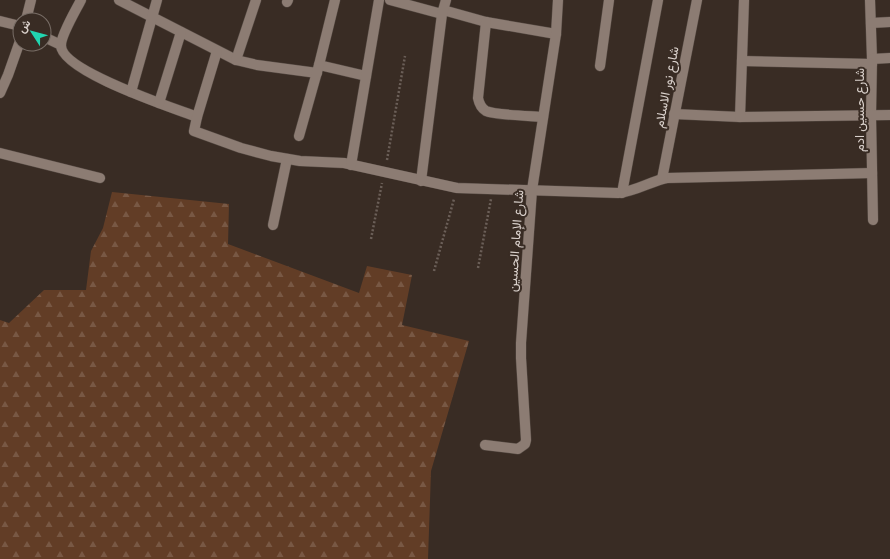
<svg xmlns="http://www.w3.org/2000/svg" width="890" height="559" font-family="'Golos Text',Vazirmatn,sans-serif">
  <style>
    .forest { fill: url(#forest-firs) }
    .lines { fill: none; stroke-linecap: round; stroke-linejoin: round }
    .minor-casing { stroke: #544942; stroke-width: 11 }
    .path { stroke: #6b5f58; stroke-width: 2.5; stroke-dasharray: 2 2; stroke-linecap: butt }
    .minor { stroke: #8c7c73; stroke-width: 10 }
    .labels { text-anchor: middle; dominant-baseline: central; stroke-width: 4; stroke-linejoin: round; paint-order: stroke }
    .street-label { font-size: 13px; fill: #dad1cc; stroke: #392c24 }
  </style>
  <defs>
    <pattern id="forest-firs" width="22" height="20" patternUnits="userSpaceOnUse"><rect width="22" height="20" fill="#623d26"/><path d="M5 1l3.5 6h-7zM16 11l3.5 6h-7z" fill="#785844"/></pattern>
  </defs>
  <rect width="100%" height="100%" fill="#392c24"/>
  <path class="forest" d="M112,192L229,204L228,244L359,293L367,266L412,275L402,325L469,341L431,471L428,559H0V320L9,323L44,290H86L91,251L103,228Z"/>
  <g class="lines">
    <defs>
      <g id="minor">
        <path d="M81,0C76,10 61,35 61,45C60,71 174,108 197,117"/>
        <path d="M119,0L236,60L257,65L317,73"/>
        <path d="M390,0L442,14"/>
        <path d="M870,0L872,59L871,116L873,220"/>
        <path d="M287,2L288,0"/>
        <path d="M443,10L486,22L556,34"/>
        <path d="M26,20L31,0"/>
        <path d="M0,21L20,26"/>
        <path d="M486,22L478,98C479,103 481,108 486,111C494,115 531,116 543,117"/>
        <path d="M871,23L890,22"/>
        <path d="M44,37L61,45"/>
        <path d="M217,51L197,117L194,131L241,148L271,156L300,161L344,163L457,188L618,193C635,192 651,181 667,178L872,173"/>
        <path d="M872,59L890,58"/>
        <path d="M236,60L256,0"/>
        <path d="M742,61L872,64"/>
        <path d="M319,65L366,76"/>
        <path d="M600,66L609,0"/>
        <path d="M131,92L157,0"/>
        <path d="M0,93L8,75L20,41"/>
        <path d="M159,103L181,32"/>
        <path d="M674,114L740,117L890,115"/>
        <path d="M740,117L744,0"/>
        <path d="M299,136L319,65L335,0"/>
        <path d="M0,153L100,178"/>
        <path d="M351,165L379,0"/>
        <path d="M662,179L697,0"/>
        <path d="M421,181L442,14L446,0"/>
        <path d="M622,193L658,0"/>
        <path d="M273,225L287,159"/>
        <path d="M485,445L518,449L525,444L526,440L521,358V343L532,190L556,34L558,0"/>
      </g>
    </defs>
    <use href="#minor" class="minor-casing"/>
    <g class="path">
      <path d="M387,160L405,56"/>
      <path d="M371,239L382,183"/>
      <path d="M478,268L491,199"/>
      <path d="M434,271L454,199"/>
    </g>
    <use href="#minor" class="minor"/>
  </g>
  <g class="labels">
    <g class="street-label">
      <text transform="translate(666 87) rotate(-79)">شارع نور الاسلام</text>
      <text transform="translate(859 110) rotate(-90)">شارع حسين ادم</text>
      <text transform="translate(515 241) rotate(-86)">شارع الإمام الحسين</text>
    </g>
  </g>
  <g transform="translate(32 32) rotate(306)"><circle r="19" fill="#392c24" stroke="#796e67"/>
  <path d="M0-3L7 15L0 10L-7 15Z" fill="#21d5b0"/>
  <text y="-6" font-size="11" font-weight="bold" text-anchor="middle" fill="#dad1cc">ش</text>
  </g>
</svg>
